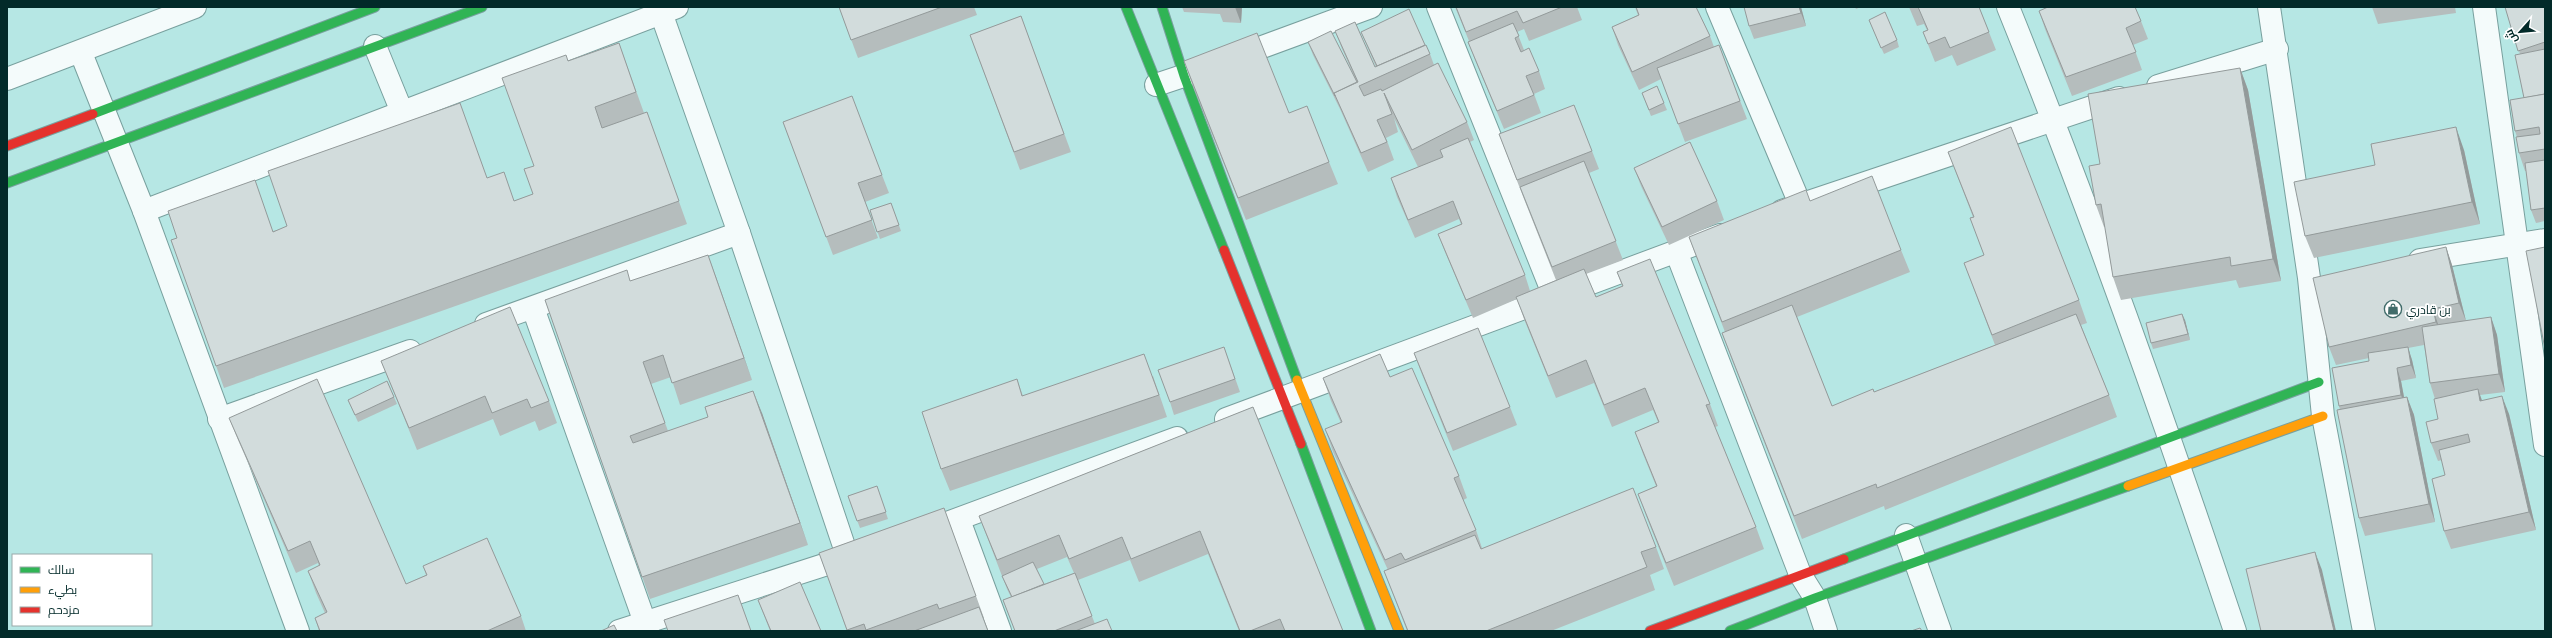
<svg xmlns="http://www.w3.org/2000/svg" width="2552" height="638" font-family="Georgia,Cairo,serif">
  <style>
    .lines { fill: none; stroke-linecap: round; stroke-linejoin: round }
    .street-casing { stroke: #78a09e; stroke-width: 24 }
    .fast-casing { stroke: #78a09e; stroke-width: 11 }
    .slow-casing { stroke: #78a09e; stroke-width: 11 }
    .jam-casing { stroke: #78a09e; stroke-width: 11 }
    .street { stroke: #f4fbfb; stroke-width: 22 }
    .fast { stroke: #30b455; stroke-width: 9 }
    .slow { stroke: #ff9f0a; stroke-width: 9 }
    .jam { stroke: #e5322d; stroke-width: 9 }
    .wall { fill: #b5bdbd; fill-rule: evenodd }
    .shaded-wall { fill: #939a9a }
    .building { fill: #d2dcdc; stroke: #939a9a }
    .labels { text-anchor: middle; dominant-baseline: central; stroke-width: 3.5; stroke-linejoin: round; paint-order: stroke }
    .poi-label { font-size: 12px; fill: #022a29; stroke: #fff; text-anchor: start }
  </style>
  <rect width="100%" height="100%" fill="#b6e7e4"/>
  <g class="lines">
    <defs>
      <g id="street">
        <path d="M659,7L739,233L848,558"/>
        <path d="M1438,7L1554,296"/>
        <path d="M1717,7L1800,204"/>
        <path d="M2008,7C2091,212 2165,421 2235,631"/>
        <path d="M2269,7L2309,278L2323,416L2364,631"/>
        <path d="M2484,7L2545,445"/>
        <path d="M375,46L402,112"/>
        <path d="M81,53L144,211L298,631"/>
        <path d="M1235,57L1371,7"/>
        <path d="M7,79L195,7"/>
        <path d="M1156,85L1201,70"/>
        <path d="M2158,86L2277,49"/>
        <path d="M144,211L677,7"/>
        <path d="M1782,211L2119,98"/>
        <path d="M1676,251L1800,574L1815,598L1826,631"/>
        <path d="M2420,260L2545,240"/>
        <path d="M533,308L648,631"/>
        <path d="M486,324L739,233"/>
        <path d="M219,419L410,351"/>
        <path d="M1226,419L1720,235"/>
        <path d="M959,520L1000,631"/>
        <path d="M920,533L1177,438"/>
        <path d="M1906,535L1940,631"/>
        <path d="M619,631L852,556"/>
      </g>
      <g id="fast">
        <path d="M1126,7L1224,250"/>
        <path d="M1162,7L1184,76L1297,380"/>
        <path d="M93,114L375,7"/>
        <path d="M7,183L482,7"/>
        <path d="M1301,444L1371,631"/>
        <path d="M1844,559L2319,382"/>
        <path d="M1730,631L1815,598L2128,486"/>
      </g>
      <g id="slow">
        <path d="M1297,380L1399,631"/>
        <path d="M2128,486L2323,416"/>
      </g>
      <g id="jam">
        <path d="M7,146L93,114"/>
        <path d="M1224,250L1301,444"/>
        <path d="M1650,631L1844,559"/>
      </g>
    </defs>
    <use href="#street" class="street-casing"/>
    <use href="#fast" class="fast-casing"/>
    <use href="#slow" class="slow-casing"/>
    <use href="#jam" class="jam-casing"/>
    <use href="#street" class="street"/>
    <use href="#fast" class="fast"/>
    <use href="#slow" class="slow"/>
    <use href="#jam" class="jam"/>
  </g>
  <g class="wall">
    <path d="M839,7H974L977,15L858,58Z"/>
    <path d="M1182,7H1242L1241,23L1223,22L1220,14L1184,12Z"/>
    <path d="M1455,7H1577L1582,20L1529,41L1524,29L1517,32L1524,50L1539,71L1545,89L1534,94L1541,113L1504,129L1475,60L1468,42L1469,41Z"/>
    <path d="M1635,7H1696L1710,36L1714,47L1719,45L1747,119L1685,142L1661,79L1639,90L1618,45L1612,27L1638,15Z"/>
    <path d="M1801,7L1806,26L1754,39L1749,26Z"/>
    <path d="M1855,7H1861L1856,9Z"/>
    <path d="M1909,7H1979L1996,50L1957,66L1952,55L1935,62L1923,32L1927,30L1924,24L1917,26Z"/>
    <path d="M2372,7H2455L2456,13L2378,24Z"/>
    <path d="M2505,7H2545V221L2536,223L2531,210L2526,171H2525L2519,153L2517,137L2515,131L2524,98L2520,54Z"/>
    <path d="M2039,11L2141,21L2148,39L2133,45L2142,70L2072,96L2045,29Z"/>
    <path d="M1021,16L1071,152L1020,170L970,35Z"/>
    <path d="M1869,20L1897,40L1899,47L1884,54Z"/>
    <path d="M1335,31L1375,67H1376L1366,44L1361,32L1430,54L1434,65L1467,122L1474,140L1470,142L1525,275L1530,291L1556,280L1524,199L1499,134L1592,151L1599,169L1589,173L1623,260L1586,274L1596,297L1622,286L1617,272L1710,404L1718,426L1715,427L1756,527L1764,549L1674,586L1646,516L1638,494L1656,486L1643,454L1635,432L1658,422L1653,410L1612,427L1594,383L1556,398L1524,319L1517,299L1473,318L1445,252L1438,234L1461,224L1459,219L1415,238L1397,197L1391,178L1418,167L1394,118L1398,132L1386,138L1394,160L1368,172L1340,109L1313,55L1308,42L1354,76L1342,49Z"/>
    <path d="M619,43L644,113L647,112L687,224L224,388L171,240L273,231L487,178L514,201L533,194L534,166L568,61Z"/>
    <path d="M1184,61L1289,113L1329,162L1338,184L1246,220L1192,84Z"/>
    <path d="M2240,68L2248,90L2281,281L2239,288L2236,280L2121,300L2113,277L2105,227H2104L2096,205L2100,164Z"/>
    <path d="M1642,93L1664,103L1667,110L1651,116Z"/>
    <path d="M783,122L882,175L889,193L865,202L878,238L833,255Z"/>
    <path d="M2464,150L2480,224L2314,258L2305,236Z"/>
    <path d="M1948,152L2079,300L2087,323L2081,325L2109,395L2117,417L1885,510L1884,506L1802,539L1730,355L1722,333L1725,332L1697,259L1689,237L1810,201L1901,250L1910,272L1797,317L1832,406L1874,392L1995,345L1964,263L1984,255L1970,218L1973,217Z"/>
    <path d="M1634,168L1717,201L1724,220L1669,245L1641,186Z"/>
    <path d="M891,203L901,231L880,239L870,210Z"/>
    <path d="M2446,247L2452,265L2466,321L2491,317L2497,335L2505,392L2480,395L2482,400L2509,414L2536,530L2451,549L2444,531L2445,475L2442,460L2438,461L2431,443L2438,419L2435,399L2430,383L2424,345L2408,348L2412,360L2416,378L2401,381L2404,397H2407L2414,415L2435,522L2365,536L2359,518L2340,410L2339,406L2369,361V358L2336,365L2329,347Z"/>
    <path d="M708,255L752,380L680,405L671,377L651,384L668,431L762,413L808,545L650,599L545,300L631,281Z"/>
    <path d="M2185,320L2190,340L2153,349L2151,343Z"/>
    <path d="M1224,347L1240,392L1174,415L1170,402Z"/>
    <path d="M1414,353L1510,407L1517,425L1453,451L1421,372Z"/>
    <path d="M381,361L549,401L557,423L539,431L535,421L500,436L493,419L417,450L390,383Z"/>
    <path d="M1153,376L1167,417L950,491L941,469L1017,379L1023,396Z"/>
    <path d="M1390,377L1459,476L1467,498L1463,500L1476,530L1482,548L1656,547L1664,569L1650,575L1655,590L1551,631H1407L1384,571L1388,570L1333,452L1325,429L1341,423L1331,401L1323,378Z"/>
    <path d="M394,397L397,404L358,422L348,400Z"/>
    <path d="M1253,407L1343,631H1239L1208,554L1139,582L1130,560L1078,580L1095,624L1112,631H1015L1003,600L1011,597L1007,589L979,516ZM1067,557L1074,573L1044,584L1037,569Z"/>
    <path d="M229,418L406,584L426,575L423,566L521,616L526,631H319L315,618L325,613L316,593L308,571L319,566L318,563L296,573L238,440Z"/>
    <path d="M877,486L888,519L860,528L848,496Z"/>
    <path d="M944,508L984,618H983L988,631H847L819,553Z"/>
    <path d="M758,600L821,631H770Z"/>
  </g>
  <g class="shaded-wall">
    <path d="M1235,7H1242L1241,23Z"/>
    <path d="M1799,7H1801L1806,26L1801,13Z"/>
    <path d="M2240,68L2248,90L2281,281L2273,259Z"/>
    <path d="M2456,127L2464,150L2480,224L2472,202Z"/>
    <path d="M2446,247L2452,265L2466,321L2459,303Z"/>
    <path d="M708,255L716,277L752,380L744,358Z"/>
    <path d="M2433,309L2439,327L2442,340L2436,322Z"/>
    <path d="M2182,314L2185,320L2190,340L2188,334Z"/>
    <path d="M2491,317L2497,335L2505,392L2499,374Z"/>
    <path d="M2408,347L2412,360L2416,378L2411,365Z"/>
    <path d="M2397,368L2401,381L2406,408L2401,395Z"/>
    <path d="M2478,389L2484,407L2480,401Z"/>
    <path d="M753,391L762,413L808,545L800,523Z"/>
    <path d="M2502,396L2509,414L2536,530L2529,512Z"/>
    <path d="M2407,397L2414,415L2435,522L2429,504Z"/>
    <path d="M2315,552L2322,570L2336,631H2334Z"/>
  </g>
  <g class="building">
    <path d="M839,7H942L851,40Z"/>
    <path d="M1456,7H1562L1523,23L1517,11L1466,32Z"/>
    <path d="M1636,7H1696L1710,36L1632,72L1612,27L1639,15Z"/>
    <path d="M1744,7H1799L1801,13L1749,26Z"/>
    <path d="M1918,7H1979L1989,32L1950,48L1945,37L1928,44L1923,32L1928,30Z"/>
    <path d="M2048,7H2135L2141,21L2126,28L2136,52L2066,77L2039,11Z"/>
    <path d="M2505,7H2545V42L2518,51Z"/>
    <path d="M1409,9L1425,45L1377,66L1361,32Z"/>
    <path d="M1885,12L1897,40L1881,48L1869,20Z"/>
    <path d="M1021,16L1064,134L1014,152L970,35Z"/>
    <path d="M1355,22L1375,67L1426,45L1430,54L1359,86L1364,96L1381,89L1382,91L1438,63L1467,122L1412,150L1384,93L1392,114L1377,120L1387,142L1361,153L1334,93L1358,82L1335,31Z"/>
    <path d="M1513,23L1519,36L1515,38L1521,52L1529,48L1539,71L1526,76L1534,95L1497,111L1468,42Z"/>
    <path d="M1331,31L1357,82L1334,93L1335,96L1308,42Z"/>
    <path d="M1257,33L1289,113L1307,106L1329,162L1238,198L1184,61Z"/>
    <path d="M619,43L636,92L595,107L602,128L647,112L679,201L216,366L171,240L177,238L168,211L255,180L273,232L287,226L268,171L460,103L487,178L504,172L514,201L533,194L524,169L534,166L502,78L566,55L568,61Z"/>
    <path d="M1719,45L1740,101L1678,124L1657,68Z"/>
    <path d="M2545,49V94L2524,98L2515,55Z"/>
    <path d="M2240,68L2273,259L2231,266L2230,257L2113,277L2101,204L2096,205L2089,166L2100,164L2088,94Z"/>
    <path d="M1657,86L1664,103L1649,110L1642,93Z"/>
    <path d="M2545,94V149L2519,153L2516,137L2540,134L2539,127L2515,131L2510,100Z"/>
    <path d="M852,96L882,175L858,183L872,220L826,237L783,122Z"/>
    <path d="M1574,105L1592,151L1517,180L1499,134Z"/>
    <path d="M2011,127L2079,300L1992,335L1964,263L1984,255L1970,218L1974,217L1948,152Z"/>
    <path d="M2456,127L2472,202L2305,236L2294,182L2375,165L2371,144Z"/>
    <path d="M1468,138L1525,275L1466,300L1438,234L1462,224L1453,201L1408,220L1391,178L1443,157L1440,150Z"/>
    <path d="M1690,142L1717,201L1662,227L1634,168Z"/>
    <path d="M2545,160V208L2531,210L2525,163Z"/>
    <path d="M1584,161L1616,241L1552,267L1520,187Z"/>
    <path d="M1872,176L1901,250L1722,322L1689,237L1806,190L1810,201Z"/>
    <path d="M891,203L899,225L877,232L870,210Z"/>
    <path d="M2446,247L2459,303L2433,309L2436,322L2329,347L2313,278Z"/>
    <path d="M2545,247V349L2526,251Z"/>
    <path d="M708,255L744,358L672,383L663,355L643,362L665,423L630,436L633,443L708,417L705,407L753,391L800,523L642,577L545,300L627,270L630,281Z"/>
    <path d="M1650,259L1710,404L1706,405L1756,527L1666,563L1638,494L1657,486L1635,432L1659,422L1645,388L1604,405L1586,360L1548,376L1516,297L1584,269L1596,297L1623,286L1617,272Z"/>
    <path d="M1792,305L1832,406L1873,389L1874,392L2076,314L2109,395L1877,488L1876,484L1794,516L1722,333Z"/>
    <path d="M510,307L549,401L531,408L527,399L492,413L485,396L409,428L381,361Z"/>
    <path d="M2182,314L2188,334L2151,343L2146,323Z"/>
    <path d="M2491,317L2499,374L2430,383L2422,327Z"/>
    <path d="M1478,328L1510,407L1447,433L1414,353Z"/>
    <path d="M1224,347L1235,379L1170,402L1158,370Z"/>
    <path d="M2408,347L2411,365L2397,368L2401,395L2339,406L2332,368L2369,361L2368,353Z"/>
    <path d="M1144,354L1159,395L941,469L922,412L1017,379L1022,396Z"/>
    <path d="M1380,354L1390,377L1412,368L1459,476L1454,478L1476,530L1405,560L1401,553L1385,560L1325,429L1342,422L1323,378Z"/>
    <path d="M317,379L406,584L427,575L423,566L487,538L521,616L487,631H320L315,618L327,612L308,571L320,565L310,541L288,551L229,418Z"/>
    <path d="M387,381L394,397L355,415L348,400Z"/>
    <path d="M2478,389L2480,401L2502,396L2529,512L2444,531L2432,479L2445,475L2439,450L2470,442L2468,434L2431,443L2426,422L2438,419L2434,399Z"/>
    <path d="M2407,397L2429,504L2359,518L2337,410Z"/>
    <path d="M1253,407L1343,631H1285L1280,619L1250,631H1240L1200,531L1131,559L1122,537L1069,559L1059,535L997,560L979,516Z"/>
    <path d="M877,486L886,512L857,521L848,496Z"/>
    <path d="M1633,488L1656,547L1641,552L1647,567L1486,631H1408L1384,571L1475,535L1481,549Z"/>
    <path d="M944,508L976,596L939,609L937,604L866,630L864,624L847,630L819,553Z"/>
    <path d="M2315,552L2334,631H2261L2246,569Z"/>
    <path d="M1033,562L1044,584L1012,597L1002,576Z"/>
    <path d="M1075,573L1092,616L1054,631H1015L1003,600Z"/>
    <path d="M800,582L821,631H771L758,600Z"/>
    <path d="M738,595L751,631H668L664,620Z"/>
    <path d="M979,607L988,631H914Z"/>
    <path d="M1107,619L1112,631H1075Z"/>
    <path d="M614,625L617,631H601Z"/>
    <path d="M1920,628L1922,631H1911Z"/>
  </g>
  <defs>
    <symbol id="shop-ring" viewBox="-11 -11 22 22"><circle r="9.5" fill="#fff" stroke="#416c6a" stroke-width="1.5"/><path d="M-5-2.5h2.3a2.7 3.5 0 0 1 5.4 0H5L5.5 6h-11ZM-1.5-2.5h3a1.5 2.3 0 0 0-3 0Z" fill="#416c6a"/></symbol>
  </defs>
  <g fill-rule="evenodd">
    <use href="#shop-ring" x="2383" y="299" width="20" height="20"/>
  </g>
  <g class="labels">
    <g class="poi-label">
      <text x="2406" y="309">بن قادري</text>
    </g>
  </g>
  <rect width="2552" height="638" fill="none" stroke="#022a29" stroke-width="16"/>
  <rect x="12" y="554" width="140" height="72" fill="#ffffff" stroke="#9aaaa9"/>
  <rect x="20" y="567" width="20" height="6" fill="#30b455" stroke="#9aaaa9"/>
  <text x="48" y="574" font-size="12" fill="#022a29">سالك</text>
  <rect x="20" y="587" width="20" height="6" fill="#ff9f0a" stroke="#9aaaa9"/>
  <text x="48" y="594" font-size="12" fill="#022a29">بطيء</text>
  <rect x="20" y="607" width="20" height="6" fill="#e5322d" stroke="#9aaaa9"/>
  <text x="48" y="614" font-size="12" fill="#022a29">مزدحم</text>
  <g transform="translate(2520 32) rotate(243)" stroke="#ffffff" stroke-width="3" paint-order="stroke">
  <path d="M0-3L7 15L0 10L-7 15Z" fill="#022a29"/>
  <text y="-6" font-size="11" font-weight="bold" text-anchor="middle" fill="#022a29">ش</text>
  </g>
</svg>
